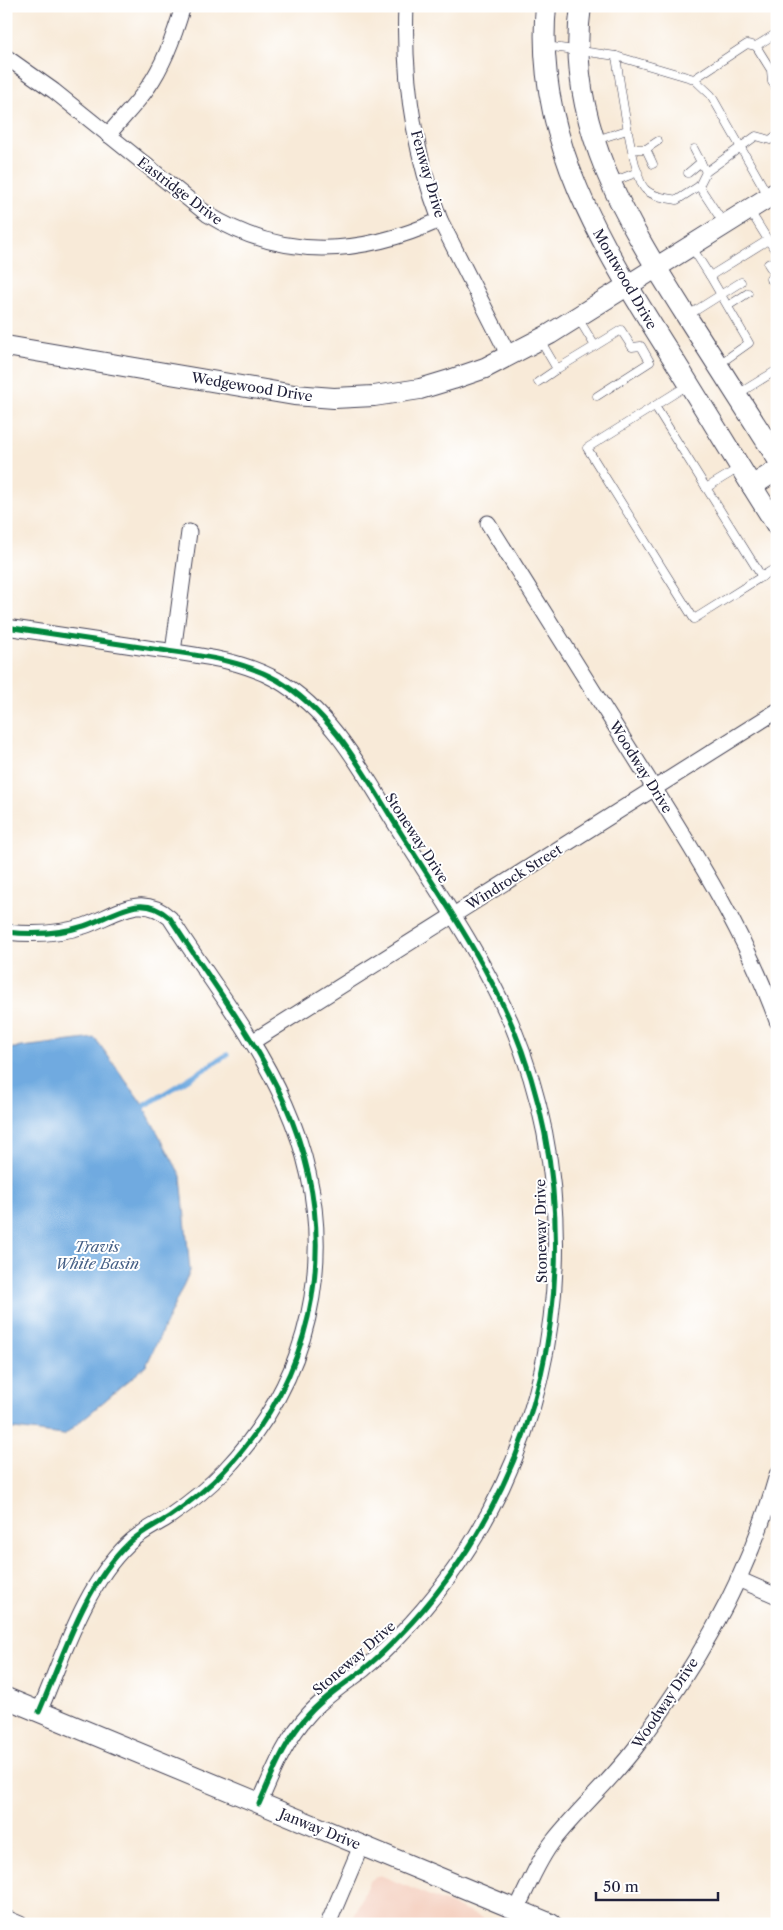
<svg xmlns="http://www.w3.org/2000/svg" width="783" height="1930" font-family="'Libre Caslon Text',serif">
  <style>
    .built { fill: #f5d2c2 }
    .water { fill: #6faae0; stroke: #48668e }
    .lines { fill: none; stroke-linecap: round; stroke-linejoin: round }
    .stream { stroke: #6faae0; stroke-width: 5 }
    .lane-casing { stroke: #424053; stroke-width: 9 }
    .street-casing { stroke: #424053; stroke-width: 17 }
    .secondary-casing { stroke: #424053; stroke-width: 22 }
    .lane { stroke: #fff; stroke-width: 8 }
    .street { stroke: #fff; stroke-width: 15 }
    .secondary { stroke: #fff; stroke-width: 20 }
    .cycleway-casing { stroke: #fff; stroke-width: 8 }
    .cycleway { stroke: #00873e; stroke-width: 5 }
    .labels { text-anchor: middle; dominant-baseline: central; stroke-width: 4; stroke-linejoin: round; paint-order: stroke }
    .street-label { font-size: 14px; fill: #22223b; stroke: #fff }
    .water-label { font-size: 15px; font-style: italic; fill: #455f85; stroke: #fff }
  </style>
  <rect width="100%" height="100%" fill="#fff"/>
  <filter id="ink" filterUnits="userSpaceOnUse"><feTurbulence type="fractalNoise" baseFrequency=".02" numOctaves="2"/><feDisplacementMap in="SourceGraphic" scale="10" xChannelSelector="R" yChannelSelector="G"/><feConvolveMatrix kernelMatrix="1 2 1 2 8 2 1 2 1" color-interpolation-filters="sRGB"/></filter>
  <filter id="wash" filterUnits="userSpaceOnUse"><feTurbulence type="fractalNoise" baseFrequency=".0096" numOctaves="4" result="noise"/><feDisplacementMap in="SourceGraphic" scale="20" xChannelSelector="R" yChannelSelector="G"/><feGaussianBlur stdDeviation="1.12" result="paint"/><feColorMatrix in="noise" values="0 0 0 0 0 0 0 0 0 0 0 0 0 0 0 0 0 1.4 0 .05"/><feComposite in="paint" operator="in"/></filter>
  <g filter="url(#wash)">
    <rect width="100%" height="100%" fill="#f8ead8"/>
    <path class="built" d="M380,1875L497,1924H351L369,1881Z"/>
    <path class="water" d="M95,1038L141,1102L181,1176L190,1271L146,1366L64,1435L6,1428V1049Z"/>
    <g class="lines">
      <path class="stream" d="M138,1110L227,1055"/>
    </g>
  </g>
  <g filter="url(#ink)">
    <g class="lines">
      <defs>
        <g id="lane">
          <path d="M546,46L616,56L694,79L711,95L769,197"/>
          <path d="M756,46L771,70L772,82L777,89"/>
          <path d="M616,56C619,77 633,178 645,189C653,197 667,198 677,200L699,186L706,172L756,136L770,140L777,135"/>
          <path d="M694,79L747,44L756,46L777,33"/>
          <path d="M596,140L627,130"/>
          <path d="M633,149H646L658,141"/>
          <path d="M646,149L653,164"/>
          <path d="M694,149L706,172"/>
          <path d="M688,173L701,162"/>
          <path d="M612,182L638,172"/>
          <path d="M699,186L724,224"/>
          <path d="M768,240L777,253"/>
          <path d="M691,246L710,276"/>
          <path d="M770,279L776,276L768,264L777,259"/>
          <path d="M728,306L748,293"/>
          <path d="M687,316L741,282"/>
          <path d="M578,318L595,346L621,330L632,347L641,346L650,362L597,396"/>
          <path d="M540,340L557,369L595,346"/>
          <path d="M718,365L749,343L710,276L768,240L750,211"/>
          <path d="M538,382L557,369"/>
          <path d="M688,385L587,448L694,619L777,567"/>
          <path d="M738,394L777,370"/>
          <path d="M655,406L762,577"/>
          <path d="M706,488L739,468"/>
        </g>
        <g id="street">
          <path d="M406,6C403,80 414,151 440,220L509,356"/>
          <path d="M6,57L54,91L207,214C283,261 361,256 440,220"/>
          <path d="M108,135C121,119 137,104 148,87C165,63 175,34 183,6"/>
          <path d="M488,523C538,603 589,684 639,764C691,847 744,929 777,1021"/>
          <path d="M6,627C53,634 100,641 147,648C192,655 238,658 277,680C335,714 366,778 401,833C440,895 483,957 512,1025C573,1172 570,1343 502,1487C476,1542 441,1593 399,1636C388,1648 376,1659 364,1669C345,1684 325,1696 309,1714C285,1740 273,1772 259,1804"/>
          <path d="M173,652L189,532"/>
          <path d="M6,932C32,935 59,934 84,926C100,921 122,907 138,906C150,905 161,910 170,918C209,979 256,1038 285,1104C342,1232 320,1370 224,1471C208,1488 189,1503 170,1516C156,1525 140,1532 128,1544C84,1586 63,1657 39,1712"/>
          <path d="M252,1042L777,711"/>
          <path d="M738,1579L777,1596"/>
          <path d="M516,1910C528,1887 538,1860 554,1840C581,1806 614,1778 639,1743C699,1663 750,1572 777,1475"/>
          <path d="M6,1918L20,1924"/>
          <path d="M328,1924L361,1846"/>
        </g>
        <g id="secondary">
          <path d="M546,6C533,144 609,257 679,368C712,421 744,474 777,526"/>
          <path d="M581,6C564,122 628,224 687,317C717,364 747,411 777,458"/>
          <path d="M6,346L294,395L334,398L374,396L420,389L453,379L485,368L550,334L777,192"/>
          <path d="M752,486L777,470"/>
          <path d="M6,1698L551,1924"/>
        </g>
      </defs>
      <use href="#lane" class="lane-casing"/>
      <use href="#street" class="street-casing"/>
      <use href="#secondary" class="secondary-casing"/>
      <use href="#lane" class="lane"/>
      <use href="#street" class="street"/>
      <use href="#secondary" class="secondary"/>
      <defs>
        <g id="cycleway">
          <path d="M6,627C53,634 100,641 147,648C192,655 238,658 277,680C335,714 366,778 401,833C440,895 483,957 512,1025C573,1172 570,1343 502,1487C476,1542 441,1593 399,1636C388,1648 376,1659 364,1669C345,1684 325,1696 309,1714C285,1740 273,1772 259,1804"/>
          <path d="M6,932C32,935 59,934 84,926C100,921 122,907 138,906C150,905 161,910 170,918C209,979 256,1038 285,1104C342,1232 320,1370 224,1471C208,1488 189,1503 170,1516C156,1525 140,1532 128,1544C84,1586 63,1657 39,1712"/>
        </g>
      </defs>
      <use href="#cycleway" class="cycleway-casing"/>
      <use href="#cycleway" class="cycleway"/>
    </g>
  </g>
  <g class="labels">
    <g class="street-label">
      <text transform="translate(428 174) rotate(74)">Fenway Drive</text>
      <text transform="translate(180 191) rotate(37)">Eastridge Drive</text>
      <text transform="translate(625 279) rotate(60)">Montwood Drive</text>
      <text transform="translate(252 387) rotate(9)">Wedgewood Drive</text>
      <text transform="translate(641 767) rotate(58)">Woodway Drive</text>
      <text transform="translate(417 838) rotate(57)">Stoneway Drive</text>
      <text transform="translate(514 877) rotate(-32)">Windrock Street</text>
      <text transform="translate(541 1231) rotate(-91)">Stoneway Drive</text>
      <text transform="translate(354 1658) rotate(-41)">Stoneway Drive</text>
      <text transform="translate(665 1703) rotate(-56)">Woodway Drive</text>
      <text transform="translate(320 1829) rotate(22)">Janway Drive</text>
    </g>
    <g class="water-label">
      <text x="97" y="1246">Travis<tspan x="97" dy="17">White Basin</tspan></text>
    </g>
  </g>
  <rect width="783" height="1930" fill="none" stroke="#fff" stroke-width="25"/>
  <path d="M596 1892v8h122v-8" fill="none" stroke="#22223b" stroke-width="2.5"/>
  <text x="603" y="1892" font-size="15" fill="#22223b" stroke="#ffffff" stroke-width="4" paint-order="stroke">50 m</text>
</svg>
